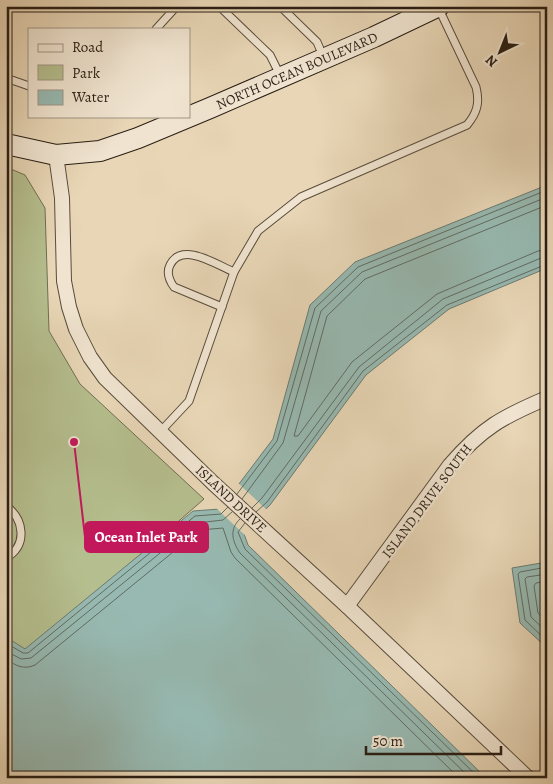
<svg xmlns="http://www.w3.org/2000/svg" width="553" height="784" font-family="Alegreya,serif">
  <style>
    .green { fill: #b5be8e; stroke: #6f6e51 }
    .water { fill: #97b9b1; stroke: #6b7b72 }
    .pier { fill: #e8d6b6 }
    .lines { fill: none; stroke-linecap: round; stroke-linejoin: round }
    .shore { stroke: #606c62; stroke-width: 1 }
    .service-casing { stroke: #594c3c; stroke-width: 9 }
    .minor-casing { stroke: #594c3c; stroke-width: 16 }
    .secondary-casing { stroke: #291e14; stroke-width: 22 }
    .service { stroke: #f0e4d0; stroke-width: 7 }
    .minor { stroke: #f0e4d0; stroke-width: 14 }
    .secondary { stroke: #f0e4d0; stroke-width: 20 }
    .labels { text-anchor: middle; dominant-baseline: central; stroke-width: 4.5; stroke-linejoin: round; paint-order: stroke }
    .street-label { font-size: 14px; fill: #291e14; stroke: #f0e4d0 }
    .leader { fill: none; stroke: #c2185b; stroke-width: 2 }
    .callout-dot { fill: #c2185b; stroke: #f0e4d0; stroke-width: 2 }
    .callout { fill: #c2185b; stroke: #c2185b; stroke-width: 2 }
    .callout-label { font-size: 15px; text-anchor: middle; font-weight: bold; fill: #fff }
  </style>
  <rect width="100%" height="100%" fill="#e8d6b6"/>
  <filter id="stains"><feTurbulence type="fractalNoise" baseFrequency=".004" numOctaves="4"/><feColorMatrix values="0 0 0 0 .2 0 0 0 0 .09 0 0 0 0 .02 0 0 0 .5 -.17"/></filter>
  <radialGradient id="worn" r=".72"><stop offset=".6" stop-color="#630" stop-opacity="0"/><stop offset="1" stop-color="#630" stop-opacity=".3"/></radialGradient>
  <path class="green" d="M6,167L25,175L45,208L49,331L80,384L204,499L24,656L6,645Z"/>
  <g class="water">
    <path d="M547,185V268L449,309L366,375L270,505L243,531L248,545L486,778H6V637L25,649L193,511L220,509L273,439L310,305L355,262Z"/>
    <path d="M547,562V648L520,623L512,568Z"/>
  </g>
  <path class="pier" d="M237,482L268,511L246,532L248,538L215,507H219Z"/>
  <g class="lines">
    <g class="shore">
      <path d="M547,205L365,279L327,316L294,436H298L352,362L437,294L538,251L547,250"/>
      <path d="M237,494L277,441L315,308L358,267L547,190"/>
      <path d="M242,499L283,443L321,311L362,272L547,197"/>
      <path d="M252,508L262,498L359,367L443,299L541,258L547,257"/>
      <path d="M256,512L267,502L363,371L447,305L547,264"/>
      <path d="M240,519C229,529 232,541 240,553L470,778"/>
      <path d="M245,523L238,532L245,549L479,778"/>
      <path d="M547,567L520,572L518,574L525,620L547,641"/>
      <path d="M547,574L527,577L525,579L531,617L547,632"/>
      <path d="M547,581L536,583L534,586L538,613L547,622"/>
      <path d="M6,643L23,653H28L195,516L221,514L228,507"/>
      <path d="M6,651L21,659L31,658L197,523L223,520L232,512"/>
      <path d="M6,659C16,666 24,670 35,665L200,530L223,528L231,552L235,558L459,778"/>
    </g>
    <defs>
      <g id="service">
        <path d="M219,6L270,55L281,77"/>
        <path d="M280,6L317,42L323,56"/>
        <path d="M156,29L177,6"/>
        <path d="M6,78L29,86"/>
        <path d="M222,307L174,287C169,280 166,273 170,265C182,241 217,265 234,272"/>
        <path d="M160,432L189,401L234,272L258,231L301,197L467,125C477,113 480,103 476,87L438,7"/>
        <path d="M6,506C24,519 28,545 6,558"/>
      </g>
      <g id="minor">
        <path d="M56,155L62,198L64,281L69,307L76,329L90,357L105,378L213,483L347,606L528,778"/>
        <path d="M347,606L450,465C482,428 502,417 547,398"/>
      </g>
      <g id="secondary">
        <path id="s1" d="M6,144L56,155L100,151L138,138L210,108L374,37L439,6"/>
      </g>
    </defs>
    <use href="#service" class="service-casing"/>
    <use href="#minor" class="minor-casing"/>
    <use href="#secondary" class="secondary-casing"/>
    <use href="#service" class="service"/>
    <use href="#minor" class="minor"/>
    <use href="#secondary" class="secondary"/>
  </g>
  <g class="labels">
    <g class="street-label">
      <text stroke="none"><textPath href="#s1" startOffset="308">NORTH OCEAN BOULEVARD</textPath></text>
      <text transform="translate(231 499) rotate(43)">ISLAND DRIVE</text>
      <text transform="translate(427 501) rotate(-53)">ISLAND DRIVE SOUTH</text>
    </g>
  </g>
  <path class="leader" d="M74 442L85 537"/>
  <circle class="callout-dot" cx="74" cy="442" r="5"/>
  <rect class="callout" x="85" y="522" width="123" height="30" rx="5"/>
  <g class="callout-label">
    <text x="146" y="542">Ocean Inlet Park</text>
  </g>
  <rect width="553" height="784" fill="none" stroke="#e8d6b6" stroke-width="25"/>
  <rect x="8" y="8" width="538" height="769" fill="none" stroke="#291e14" stroke-width="2.5"/>
  <rect x="12" y="12" width="528" height="759" fill="none" stroke="#291e14"/>
  <rect x="28" y="28" width="162" height="90" fill="#f0e4d0" stroke="#a09585"/>
  <rect x="38" y="44" width="25" height="8" fill="#f0e4d0" stroke="#a09585"/>
  <text x="72" y="52" font-size="15" fill="#291e14">Road</text>
  <rect x="38" y="65" width="25" height="15" fill="#b5be8e" stroke="#a09585"/>
  <text x="72" y="78" font-size="15" fill="#291e14">Park</text>
  <rect x="38" y="90" width="25" height="15" fill="#97b9b1" stroke="#a09585"/>
  <text x="72" y="102" font-size="15" fill="#291e14">Water</text>
  <g transform="translate(500 52) rotate(223)" stroke="#f0e4d0" stroke-width="4" paint-order="stroke">
  <path d="M0-4L9 19L0 12L-9 19Z" fill="#291e14"/>
  <text y="-8" font-size="14" font-weight="bold" text-anchor="middle" fill="#291e14">N</text>
  </g>
  <path d="M366 746v8h135v-8" fill="none" stroke="#291e14" stroke-width="2.5"/>
  <text x="373" y="746" font-size="15" fill="#291e14" stroke="#f0e4d0" stroke-width="4" paint-order="stroke">50 m</text>
  <rect width="100%" height="100%" filter="url(#stains)"/>
  <rect width="100%" height="100%" fill="url(#worn)"/>
</svg>
